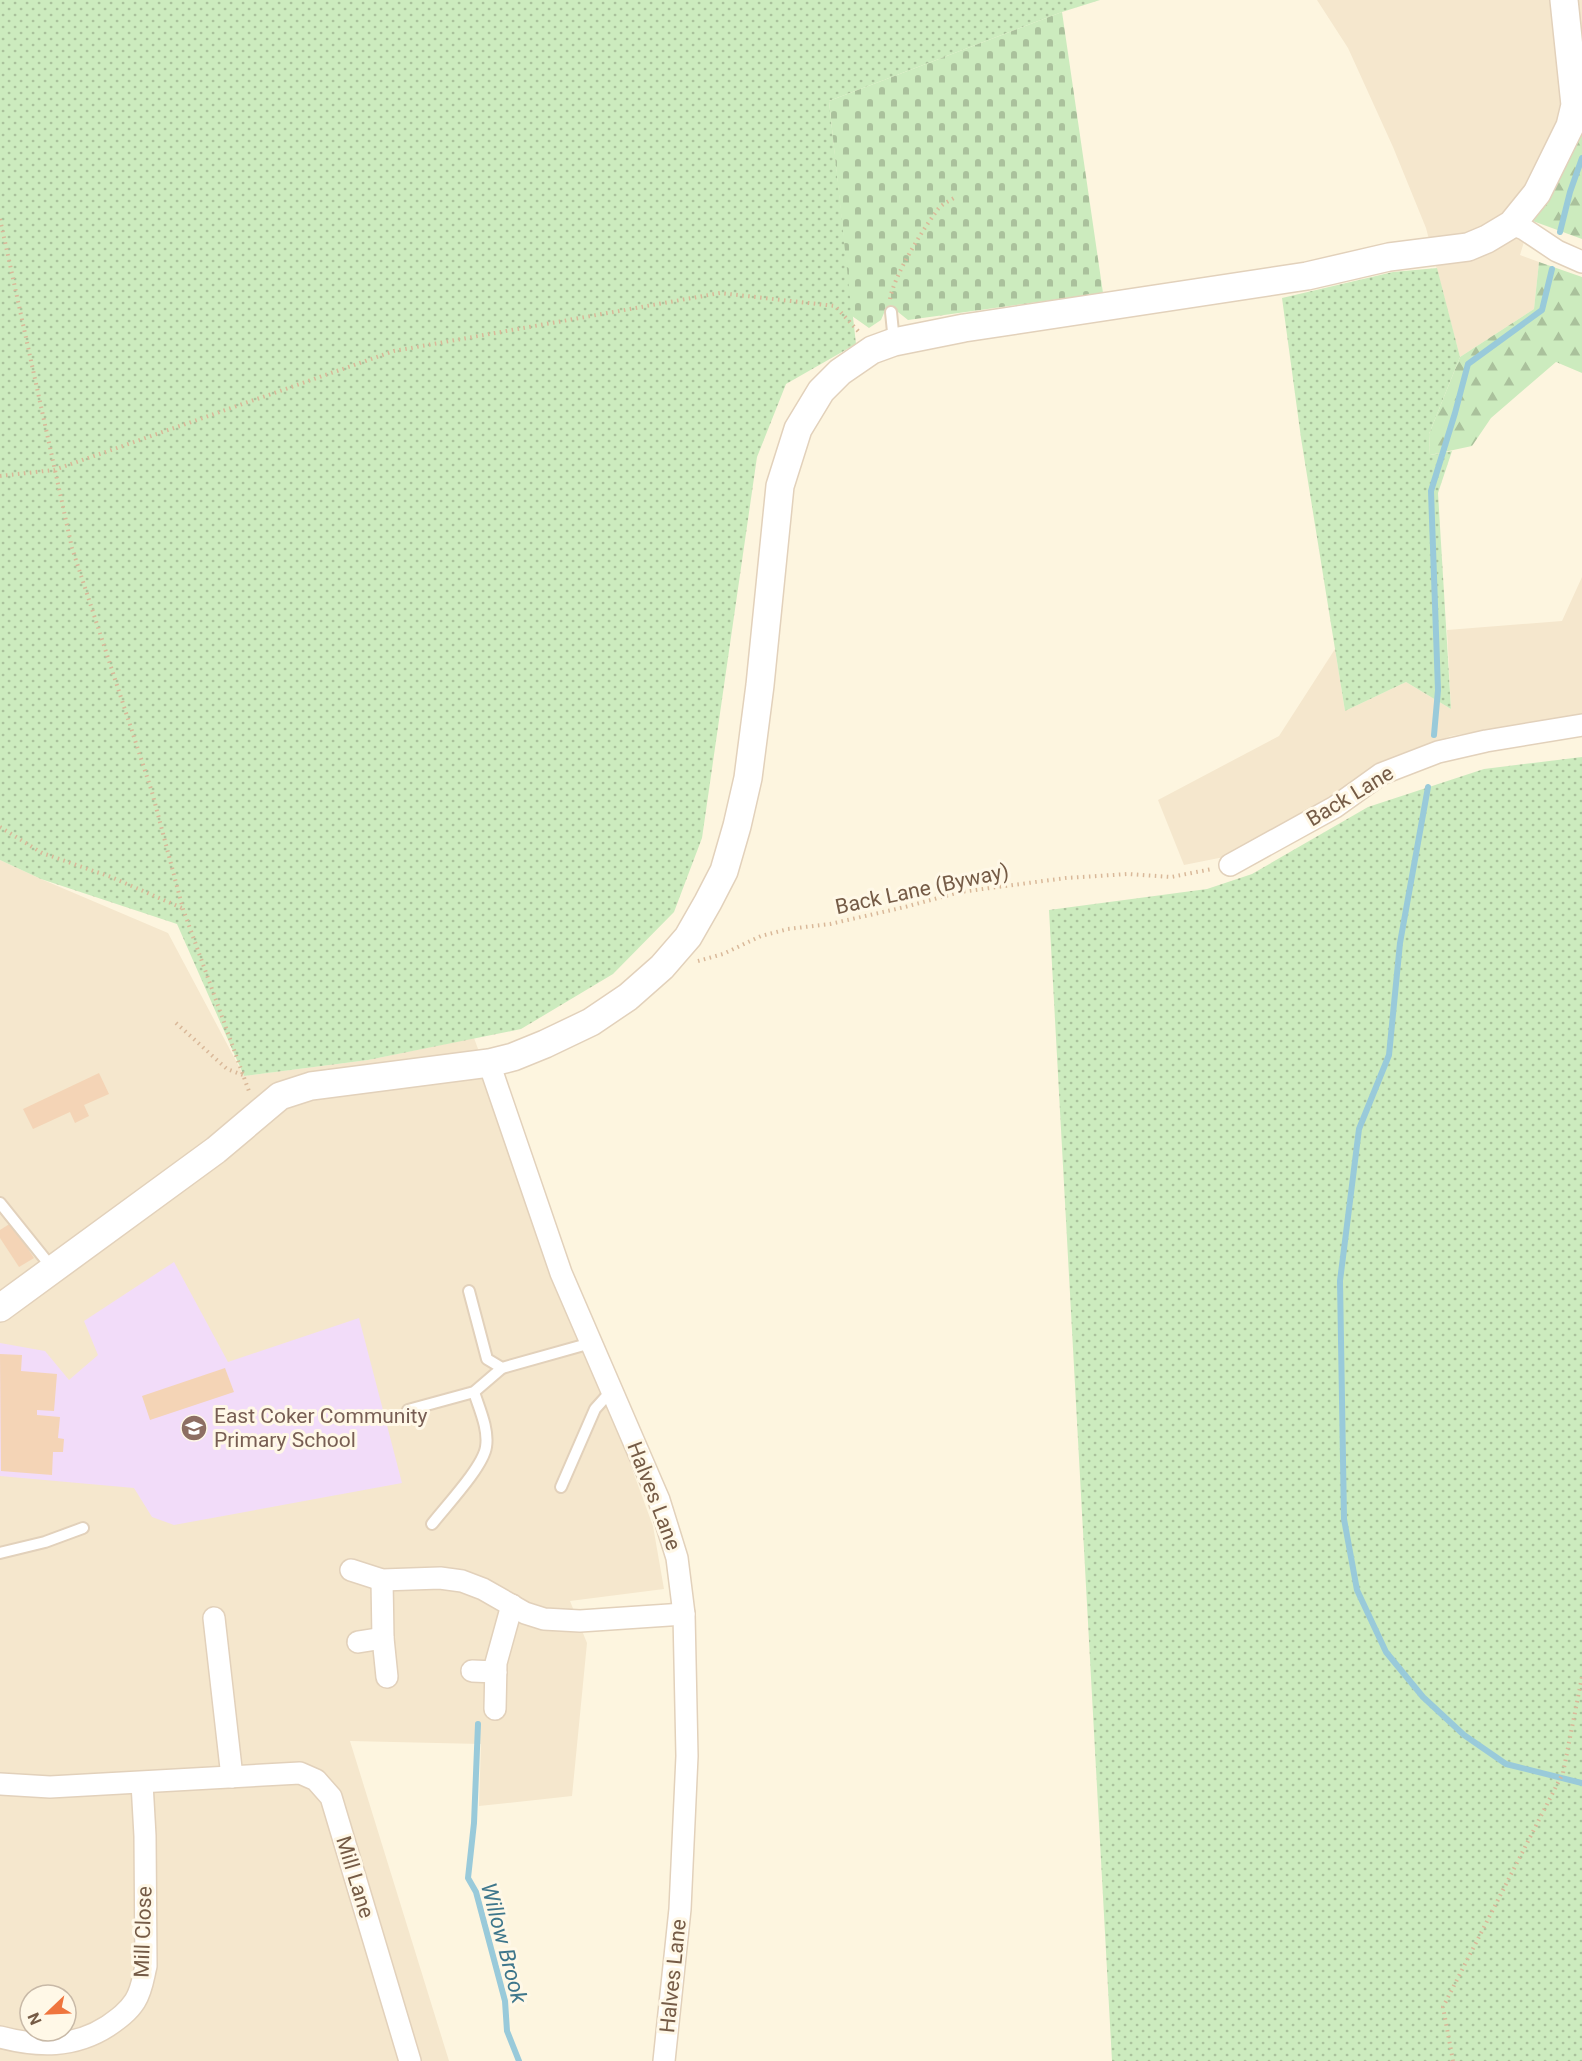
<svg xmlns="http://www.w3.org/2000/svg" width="1582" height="2061" font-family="Roboto,sans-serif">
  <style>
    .residential { fill: #f5e7cd; fill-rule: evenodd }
    .education { fill: #f2dcf9 }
    .grass { fill: url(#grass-dots) }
    .forest { fill: url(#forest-firs) }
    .cemetery { fill: url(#cemetery-stones) }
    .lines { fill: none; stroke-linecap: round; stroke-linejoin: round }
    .stream { stroke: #99cada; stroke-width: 6 }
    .building { fill: #f4d4b6 }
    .service-casing { stroke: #e2d1bb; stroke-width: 14 }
    .minor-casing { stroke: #e2d1bb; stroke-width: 24 }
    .tertiary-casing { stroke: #e2d1bb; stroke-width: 30 }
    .path { stroke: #d9b899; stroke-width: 4; stroke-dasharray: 1.5 4.5; stroke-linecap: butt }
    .service { stroke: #fff; stroke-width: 10 }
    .minor { stroke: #fff; stroke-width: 21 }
    .tertiary { stroke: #fff; stroke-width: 27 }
    .labels { text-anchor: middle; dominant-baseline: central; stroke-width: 6; stroke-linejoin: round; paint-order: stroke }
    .street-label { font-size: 21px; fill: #755b46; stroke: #fff8e7 }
    .education-label { font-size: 21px; fill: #785e54; stroke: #fff8e7; text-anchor: start }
    .water-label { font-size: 22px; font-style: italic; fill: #3e768b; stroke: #fff8e7 }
  </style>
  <defs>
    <pattern id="grass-dots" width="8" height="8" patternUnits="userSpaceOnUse" patternTransform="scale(1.5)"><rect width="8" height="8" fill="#ccebbe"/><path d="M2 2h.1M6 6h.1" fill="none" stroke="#aac19c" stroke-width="1.8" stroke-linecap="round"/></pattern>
    <pattern id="forest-firs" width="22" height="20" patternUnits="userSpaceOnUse" patternTransform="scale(1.5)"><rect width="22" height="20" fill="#ccebbe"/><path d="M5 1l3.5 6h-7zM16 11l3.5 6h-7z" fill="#aac19c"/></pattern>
    <pattern id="cemetery-stones" width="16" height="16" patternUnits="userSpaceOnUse" patternTransform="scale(1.5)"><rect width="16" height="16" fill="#ccebbe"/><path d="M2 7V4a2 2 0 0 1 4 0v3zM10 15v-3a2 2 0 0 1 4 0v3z" fill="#aac19c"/></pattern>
  </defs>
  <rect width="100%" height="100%" fill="#fdf5df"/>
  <g class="residential">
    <path d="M1317,0H1582V34L1580,35L1582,50L1520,255L1539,262L1534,309L1460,357L1426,228L1393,147L1348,48Z"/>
    <path d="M1582,577V714L1451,736L1375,764L1328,802L1224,857L1184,865L1158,800L1279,736L1335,649L1345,711L1406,682L1451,709L1447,630L1562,621Z"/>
    <path d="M0,860L41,879L168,933L244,1076L368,1060L474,1038L653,1526L664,1589L570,1601L587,1643L572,1796L479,1806L481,1744L350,1741L449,2061H0ZM30,1995H66V2031H30Z"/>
  </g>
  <path class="education" d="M174,1262L228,1362L359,1318L402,1483L174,1525L152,1517L134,1488L0,1476V1343L45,1351L69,1380L98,1355L84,1321Z"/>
  <g class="grass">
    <path d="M0,0H1100L1062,12L829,101L856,344L786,384L757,457L702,838L674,912L613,974L521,1029L368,1060L244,1076L177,924L41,879L0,860Z"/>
    <path d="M1437,268L1460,357L1429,434L1430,455L1452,451L1438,493L1451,709L1406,682L1345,711L1301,438L1282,298L1393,272Z"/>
    <path d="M1582,757V2061H1112L1049,910L1207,889L1252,874L1368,807L1484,769Z"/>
  </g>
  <g class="forest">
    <path d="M1582,116V239L1530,220Z"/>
    <path d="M1539,262L1582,277V373L1556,362L1491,418L1472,446L1430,455L1429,434L1460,357L1534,309Z"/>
  </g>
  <path class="cemetery" d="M1062,12L1103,293L908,320L898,312L884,313L881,320L869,328L852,316L829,101Z"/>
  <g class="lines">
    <g class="stream">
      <path d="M1560,232L1570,192L1582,158"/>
      <path d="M1434,735L1438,690L1431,491L1455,413L1468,364L1542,310L1552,269"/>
      <path d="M1428,787L1400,943L1389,1055L1359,1129L1340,1281L1344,1519L1357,1590L1386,1652L1423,1697L1464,1735L1506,1764L1582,1783"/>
      <path d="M478,1724L474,1823L468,1878L476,1892L505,2001L507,2031L519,2061"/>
    </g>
  </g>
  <g class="building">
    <path d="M99,1073L109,1094L84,1105L89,1116L75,1123L70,1112L33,1129L23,1109Z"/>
    <path d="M11,1223L34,1258L19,1267L0,1238V1230Z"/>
    <path d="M0,1354L22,1355L21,1371L57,1374L54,1411L37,1410V1415L60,1417L58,1438L64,1439L63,1452H53L52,1475L1,1471Z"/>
    <path d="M225,1368L234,1392L150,1420L142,1396Z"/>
  </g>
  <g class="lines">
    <defs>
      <g id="service">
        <path d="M891,312L894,342"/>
        <path d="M0,1203L53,1269"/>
        <path d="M469,1291L487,1359L502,1368L591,1343"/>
        <path d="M408,1410L474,1392L502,1368"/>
        <path d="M561,1487L595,1409L612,1390"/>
        <path d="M432,1524C446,1506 483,1467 486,1447C489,1429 479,1408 474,1392"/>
        <path d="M0,1553L45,1542L83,1528"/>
      </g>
      <g id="minor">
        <path d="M1512,224L1524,229L1557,251L1582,262"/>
        <path d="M1230,865L1335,807L1381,774L1438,752L1486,741L1582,725"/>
        <path d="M489,1063L561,1273L659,1500L677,1558L684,1614L687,1756L680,1909L664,2061"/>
        <path d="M351,1570L382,1580L440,1578L462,1581L483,1589L525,1613L544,1619L580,1621L684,1614"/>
        <path d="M382,1580L383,1638L387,1677"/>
        <path d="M214,1618L232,1777"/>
        <path d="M358,1642L383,1638"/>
        <path d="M472,1671L496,1672"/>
        <path d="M495,1709L496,1663L512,1605"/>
        <path d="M0,1784L50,1787L300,1773L316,1780L331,1797L410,2061"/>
        <path d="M0,2037C38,2047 74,2048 108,2026C118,2019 128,2012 135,2001C142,1990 143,1978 146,1966L145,1836L142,1783"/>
      </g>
      <path id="tertiary" d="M0,1308L216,1150L280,1096L311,1086L489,1063L513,1057L545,1044L591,1022L628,997L662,967L688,937L708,902L724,871L737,826L748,778L760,685L780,486L798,429L821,391L840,372L872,350L894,342L964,328L1307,276L1389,257L1468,247L1487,239L1512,224L1537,193L1570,126L1575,105L1564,0"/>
    </defs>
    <use href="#service" class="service-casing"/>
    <use href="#minor" class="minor-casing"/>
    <use href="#tertiary" class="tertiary-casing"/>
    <g class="path">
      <path d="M0,219L72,548L152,792L183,909L250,1094"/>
      <path d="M890,299C894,276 921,232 936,212C940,205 947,202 954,198"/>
      <path d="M0,476L54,470L394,351L720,293L835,306L859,332"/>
      <path d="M0,827L42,853L111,877L182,908"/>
      <path d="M698,961L723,954L761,936L788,929L830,924L905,907L960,892L1066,878L1128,874L1171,877L1212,869"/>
      <path d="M176,1023L227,1069L243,1075"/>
      <path d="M1453,2061L1443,2007L1563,1773L1582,1677"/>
    </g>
    <use href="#service" class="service"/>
    <use href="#minor" class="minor"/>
    <use href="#tertiary" class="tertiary"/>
  </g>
  <defs>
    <symbol id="school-disc" viewBox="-11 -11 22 22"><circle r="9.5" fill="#8d6e63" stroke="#fff8e7"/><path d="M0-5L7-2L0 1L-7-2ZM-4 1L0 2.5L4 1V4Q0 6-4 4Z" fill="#fff"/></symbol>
  </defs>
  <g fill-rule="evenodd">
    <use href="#school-disc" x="179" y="1413" width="30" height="30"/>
  </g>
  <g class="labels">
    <g class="street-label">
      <text transform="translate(1350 796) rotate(-31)">Back Lane</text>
      <text transform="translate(922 889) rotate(-12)">Back Lane (Byway)</text>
      <text transform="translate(654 1496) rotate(69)">Halves Lane</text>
      <text transform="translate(355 1877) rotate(73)">Mill Lane</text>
      <text transform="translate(143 1932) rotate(-88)">Mill Close</text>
      <text transform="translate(673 1976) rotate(-84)">Halves Lane</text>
    </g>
    <g class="education-label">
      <text x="214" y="1416">East Coker Community<tspan x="214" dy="24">Primary School</tspan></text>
    </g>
    <g class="water-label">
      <text transform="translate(504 1943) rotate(75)">Willow Brook</text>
    </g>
  </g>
  <g transform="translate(48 2013) rotate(247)"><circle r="28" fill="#fff8e7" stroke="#c8b9a7" stroke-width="1.5"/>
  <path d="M0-4.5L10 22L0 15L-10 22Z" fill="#ef753d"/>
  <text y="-9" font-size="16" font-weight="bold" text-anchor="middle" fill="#755b46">N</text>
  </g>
</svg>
